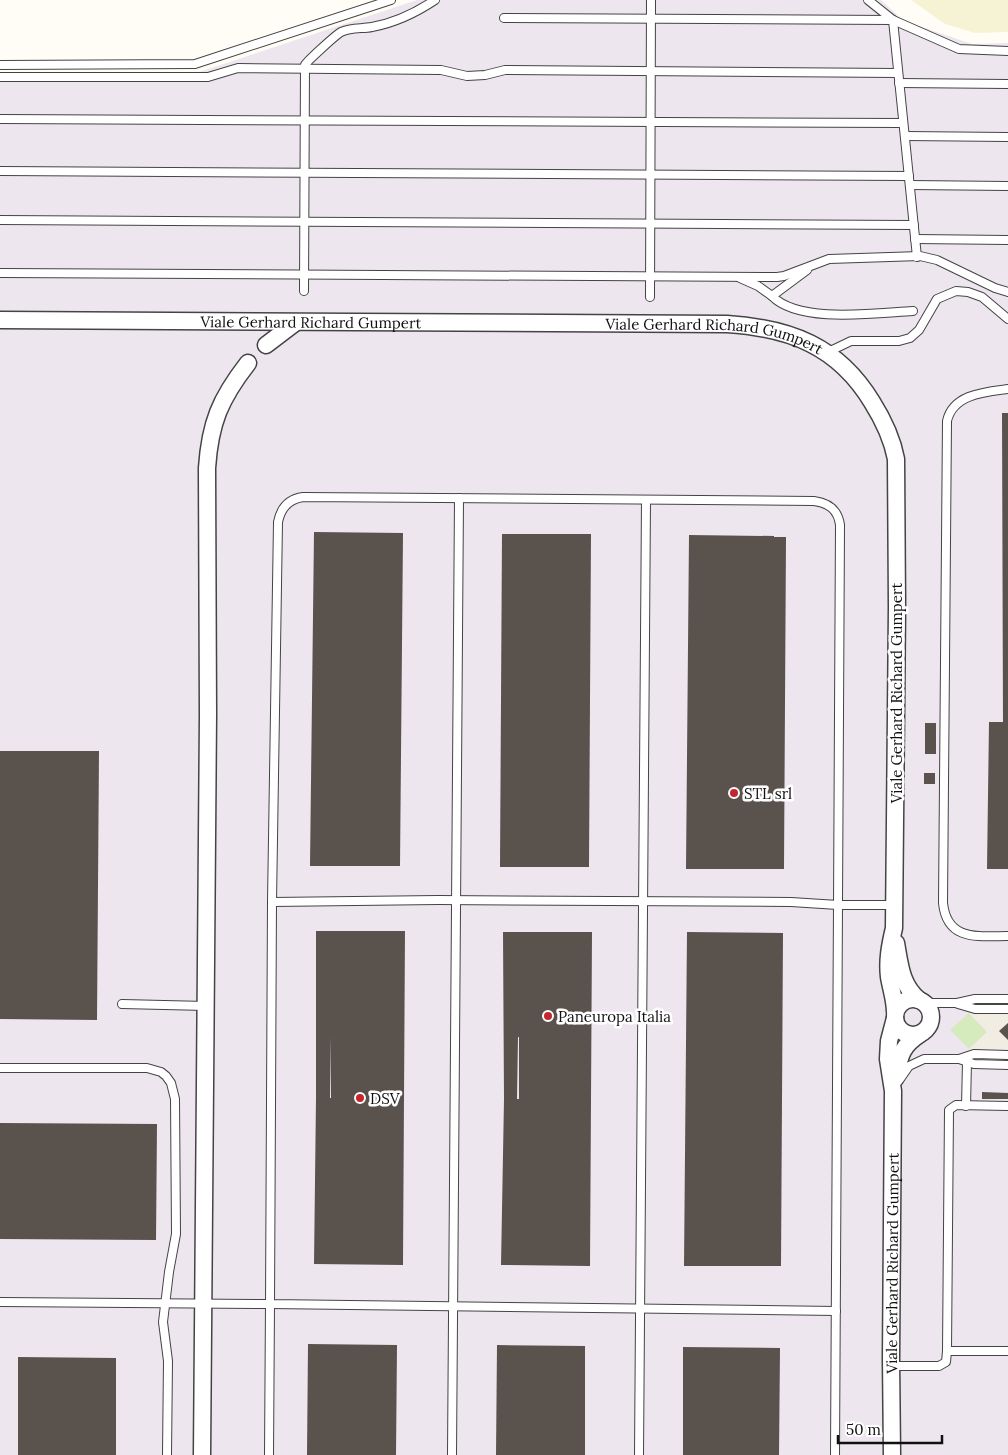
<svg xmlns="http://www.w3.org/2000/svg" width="1008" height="1455" font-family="Lora,serif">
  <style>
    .industrial { fill: #eee6ef }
    .farmland { fill: #f6f3d4 }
    .green { fill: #d5ebbd }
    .plaza { fill: #f1ede2 }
    .building { fill: #5a524d; fill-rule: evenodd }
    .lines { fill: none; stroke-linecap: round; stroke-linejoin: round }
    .service-casing { stroke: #444; stroke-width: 10 }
    .minor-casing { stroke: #444; stroke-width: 19 }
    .service { stroke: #fff; stroke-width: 8 }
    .minor { stroke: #fff; stroke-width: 16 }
    .poi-dot { fill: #c4262e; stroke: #fff; stroke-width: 2 }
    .labels { text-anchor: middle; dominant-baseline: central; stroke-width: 5; stroke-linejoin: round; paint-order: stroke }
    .street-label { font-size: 15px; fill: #111; stroke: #fff }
    .poi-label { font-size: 15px; fill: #111; stroke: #fff; text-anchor: start }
  </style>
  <rect width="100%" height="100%" fill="#fffdf5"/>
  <path class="industrial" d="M417,0H881L904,21L972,44L1008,43V1455H0V73L193,74Z"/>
  <path class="farmland" d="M911,0H1008V32L975,33L945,24Z"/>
  <path class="green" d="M969,1013L987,1032L969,1049L950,1030Z"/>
  <path class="plaza" d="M969,1013H1008V1023L1000,1031L1008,1040V1049H969L987,1032Z"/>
  <g class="building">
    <path d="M1002,413H1008V869H987L989,722H1003Z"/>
    <path d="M314,532L403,533L400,866H310Z"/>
    <path d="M502,534H591L589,867H500Z"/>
    <path d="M689,535L774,536V537H786L784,869H686Z"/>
    <rect x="925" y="723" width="11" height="31"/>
    <path d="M0,751H99L97,1020L0,1019Z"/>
    <rect x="924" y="773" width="11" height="11"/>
    <path d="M316,931H405L403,1265L314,1264L316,1098ZM331,1036V1098H330Z"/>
    <path d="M503,932H592L590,1266L501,1265L504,1099ZM518,1037H519V1099H517Z"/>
    <path d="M687,932L783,933L781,1266H684Z"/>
    <path d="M1008,1023V1040L999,1031Z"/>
    <path d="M982,1092L1008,1093V1099H982Z"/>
    <path d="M0,1123L157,1124L156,1240L0,1239Z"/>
    <path d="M308,1344L397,1345L396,1455H307Z"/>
    <path d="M497,1345L585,1346V1455H496Z"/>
    <path d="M683,1347L780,1348L779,1455H683Z"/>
    <path d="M18,1357L116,1358V1455H18Z"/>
  </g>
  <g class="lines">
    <defs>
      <g id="service">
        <path d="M868,0L893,20L959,49L1008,51"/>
        <path d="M504,18L893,20L917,257"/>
        <path d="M0,65L195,64L391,0"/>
        <path d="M0,77H208L238,68L441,70L467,76L485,75L505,70L898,73"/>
        <path d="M899,83L1008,84"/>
        <path d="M0,119L903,123"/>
        <path d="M905,136L1008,137"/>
        <path d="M0,171L909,176"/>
        <path d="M910,185L1008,186"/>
        <path d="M0,220L914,225"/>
        <path d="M915,239L1008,240"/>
        <path d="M0,273L777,277L784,276L829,259L920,256L937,260L995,288L1008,292"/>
        <path d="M740,278L758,286L772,296L807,270"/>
        <path d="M304,291L305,65C307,61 337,34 341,32C351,27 362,29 372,27C394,23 417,12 435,0"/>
        <path d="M772,296C799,324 876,313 913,311"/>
        <path d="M650,297L651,0"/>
        <path d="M826,353L851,341H899L910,338L919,330L937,299L956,291L968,292L982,297L1008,319"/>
        <path d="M1008,389C985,392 953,394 947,421L943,903C947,942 979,936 1008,936"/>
        <path d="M303,497L814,501C829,503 838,510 840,525L838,905L791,902L438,900L272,902L278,522C281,507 289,499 303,497Z"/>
        <path d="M272,902L270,1304L836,1311"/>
        <path d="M925,1003H957L975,999H1007"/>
        <path d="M122,1004L206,1006"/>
        <path d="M958,1004L975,1009H1008"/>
        <path d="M959,1059L974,1064L1008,1065"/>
        <path d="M0,1068H147L161,1072L166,1076L171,1083L175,1099L176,1234L169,1272L163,1322L168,1361L167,1455"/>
        <path d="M900,1079L909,1066L924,1059H959L974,1054L1008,1055"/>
        <path d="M966,1106L967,1062"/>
        <path d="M1008,1106L956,1105L949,1110L947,1351H1008"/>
        <path d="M0,1302L270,1304L269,1455"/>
        <path d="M891,1366H939L946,1362L947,1351"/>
        <path d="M452,1455L459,498"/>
        <path d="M639,1455L646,500"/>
        <path d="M835,1455L838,905H894"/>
      </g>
      <g id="minor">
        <path id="s1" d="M0,320L727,324C790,328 838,346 872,402C884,421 892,438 896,459L897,607L894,928C890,945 887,960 889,977C891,989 895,1000 895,1012"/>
        <path d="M266,345L295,323"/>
        <path d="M896,943C900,965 901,985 919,1000"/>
        <circle cx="913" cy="1017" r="18"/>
        <path d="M895,1079C900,1057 900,1047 920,1034"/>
        <path d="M202,1455L208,714L207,468C210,423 220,399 248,363"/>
        <path id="s2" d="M892,1455L891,1359L893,1091L888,1059L889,1041L895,1018"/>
      </g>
    </defs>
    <use href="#service" class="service-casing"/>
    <use href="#minor" class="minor-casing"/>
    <use href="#service" class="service"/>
    <use href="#minor" class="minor"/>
  </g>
  <g class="poi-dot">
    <circle cx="734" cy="793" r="5"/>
    <circle cx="548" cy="1016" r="5"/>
    <circle cx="360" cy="1098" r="5"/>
  </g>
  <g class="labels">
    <g class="street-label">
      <text stroke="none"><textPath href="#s1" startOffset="311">Viale Gerhard Richard Gumpert</textPath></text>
      <text stroke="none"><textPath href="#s1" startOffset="716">Viale Gerhard Richard Gumpert</textPath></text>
      <text transform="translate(896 693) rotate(-90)">Viale Gerhard Richard Gumpert</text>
      <text stroke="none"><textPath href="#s2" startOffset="192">Viale Gerhard Richard Gumpert</textPath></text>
    </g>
    <g class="poi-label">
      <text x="744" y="793">STL srl</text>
      <text x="558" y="1016">Paneuropa Italia</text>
      <text x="370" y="1098">DSV</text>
    </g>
  </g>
  <path d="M838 1435v8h104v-8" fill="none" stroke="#111111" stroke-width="2.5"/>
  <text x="846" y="1435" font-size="15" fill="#111111" stroke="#ffffff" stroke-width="4" paint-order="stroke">50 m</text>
</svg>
